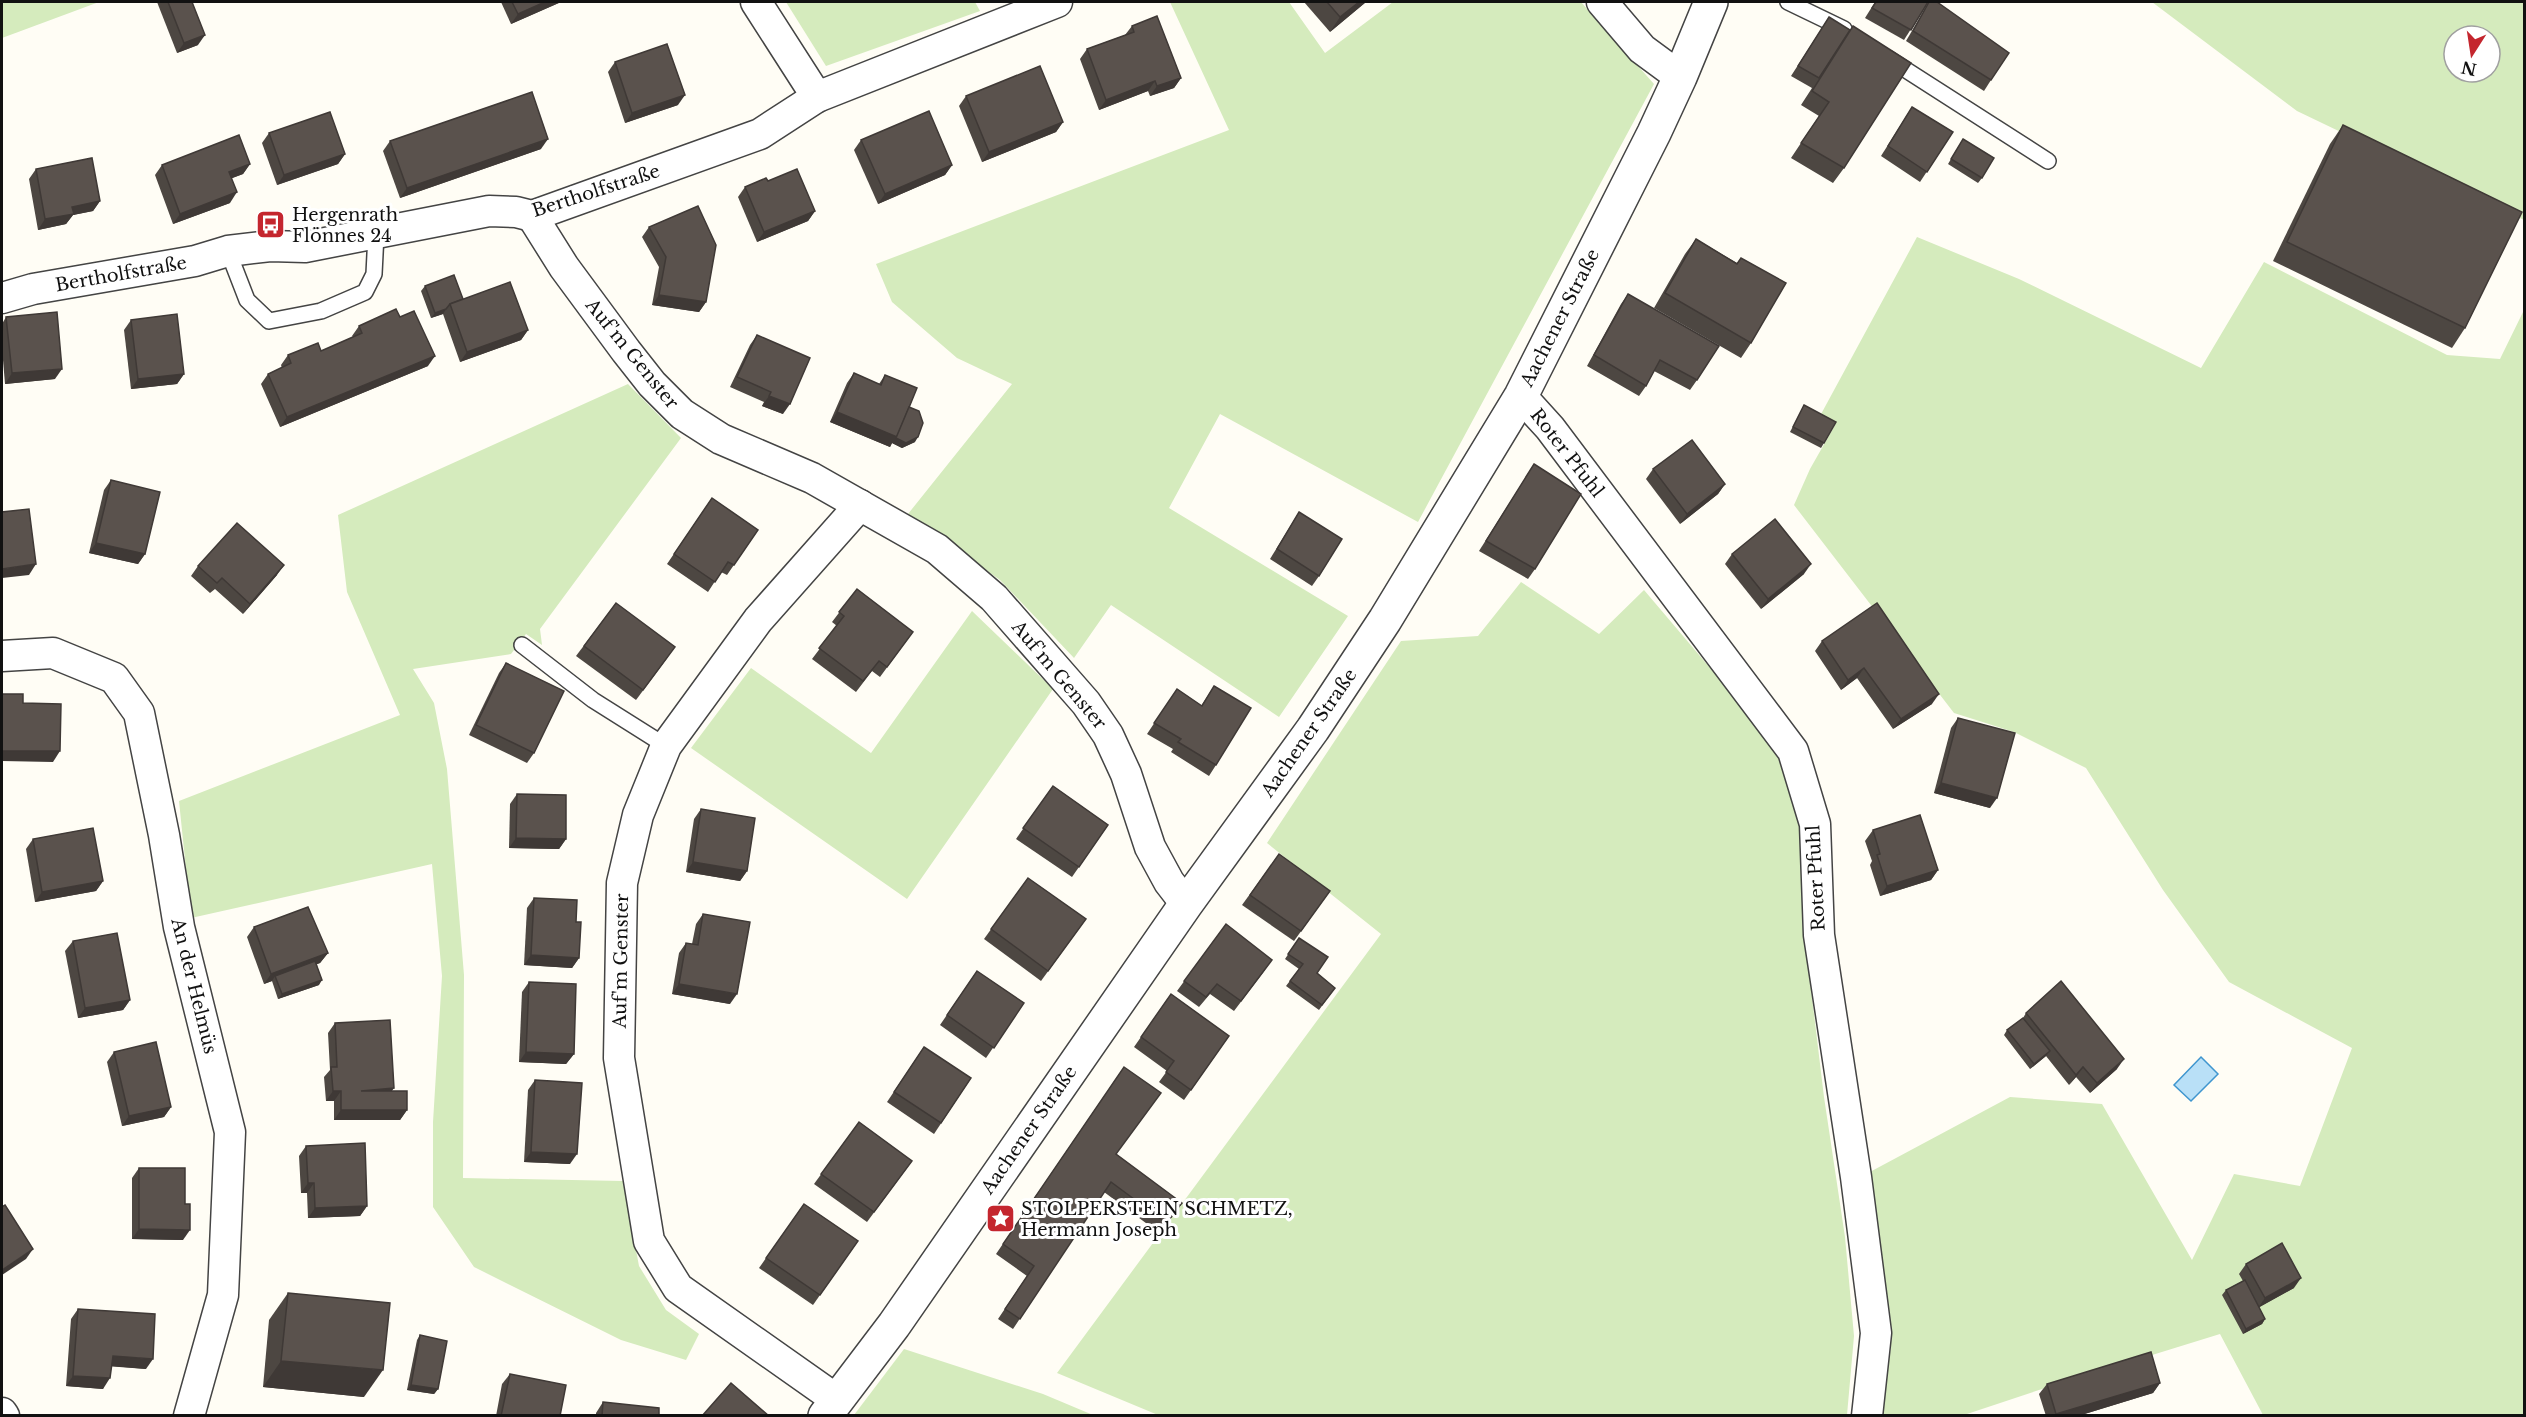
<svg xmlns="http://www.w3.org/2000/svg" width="2526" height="1417" font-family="'Libre Baskerville',serif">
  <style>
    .green { fill: #d5ebbd; fill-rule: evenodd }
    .water { fill: #b9e0f7; stroke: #3f96cf; stroke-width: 1.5 }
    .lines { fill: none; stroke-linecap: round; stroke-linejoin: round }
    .service-casing { stroke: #444; stroke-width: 18 }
    .minor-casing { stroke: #444; stroke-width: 33 }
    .tertiary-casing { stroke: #444; stroke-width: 36 }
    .service { stroke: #fff; stroke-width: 15 }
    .minor { stroke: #fff; stroke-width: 30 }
    .tertiary { stroke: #fff; stroke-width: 33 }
    .wall { fill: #4d4742 }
    .shaded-wall { fill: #3f3936 }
    .building { fill: #5a524d; stroke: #3f3936; stroke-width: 1.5 }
    .labels { text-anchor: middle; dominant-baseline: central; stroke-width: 6; stroke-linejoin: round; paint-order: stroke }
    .street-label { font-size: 18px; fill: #111; stroke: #fff }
    .poi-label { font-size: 18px; fill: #111; stroke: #fff; text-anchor: start }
  </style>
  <rect width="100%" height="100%" fill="#fffdf5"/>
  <g class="green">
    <path d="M2,2H99L2,38Z"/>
    <path d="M786,2H975L980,11L826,66Z"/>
    <path d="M1170,2H1289L1325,53L1393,2H1581L1654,84L1418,522L1220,414L1169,508L1348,616L1279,717L1111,605L1074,658L1000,580L908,514L1012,384L957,358L892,302L876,264L1229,130Z"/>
    <path d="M2152,2H2524V220L2297,111ZM2454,36H2490V72H2454Z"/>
    <path d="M1917,237L2019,279L2201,368L2264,262L2447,355L2500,359L2524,310V1415H2263L2220,1334L2039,1390L1964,1415H1881L1891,1346L1868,1173L2010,1097L2102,1104L2192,1260L2234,1174L2300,1186L2352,1048L2229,982L2163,890L2086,768L2014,732L1954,713L1794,505L1810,469L1835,425L1820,416Z"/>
    <path d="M628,384L681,438L540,629L542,645L526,634L511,654L413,669L434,703L447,769L464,975L463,1178L623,1181L639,1266L666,1310L699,1334L686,1360L621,1340L474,1267L433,1207V1122L442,976L432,864L191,918L179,801L400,715L347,592L338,515Z"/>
    <path d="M1521,582L1599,634L1644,590L1778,748L1800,820L1804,931L1824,1097L1845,1237L1854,1336L1847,1415H1158L1057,1373L1381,934L1267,843L1401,641L1478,636Z"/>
    <path d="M972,611L1053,689L907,899L691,748L751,668L871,753Z"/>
    <path d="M904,1349L1043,1394L1093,1415H854Z"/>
  </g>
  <path class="water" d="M2201,1057L2218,1074L2191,1101L2174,1085Z"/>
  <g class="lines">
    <defs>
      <g id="service">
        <path d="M1788,2L1844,29"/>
        <path d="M1889,59L2048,161"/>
        <path d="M228,251L247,300L269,321L321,311L365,292L374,274L376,234"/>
        <path d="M522,645L593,700L666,746"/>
      </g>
      <g id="minor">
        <path d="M756,2L817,97"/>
        <path d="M1602,2L1642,49L1680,77"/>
        <path d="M532,216L564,267L626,351L652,384L682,414L721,439L812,478L937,549L994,598L1086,703L1108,735L1126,774L1150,847L1169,882L1186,904"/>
        <path d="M2,298L33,289L195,261L228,251L270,246L305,247L489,211L516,212L532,216L760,134L817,97L1057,2"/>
        <path d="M1521,396L1550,428L1793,751L1815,824L1819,935L1856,1177L1876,1333L1867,1416"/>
        <path d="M2,656L53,653L114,678L139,713L164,835L179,927L230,1132L223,1295L189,1416"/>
        <path d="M837,1400L678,1288L649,1241L619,1058L622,883L638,815L666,746L758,620L860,505"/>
        <path d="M2,1413L4,1416"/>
      </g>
      <path id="tertiary" d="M825,1416L894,1325L1186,904L1313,729L1385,620L1521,396L1654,133L1680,77L1711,2"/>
    </defs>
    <use href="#service" class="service-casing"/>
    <use href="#minor" class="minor-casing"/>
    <use href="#tertiary" class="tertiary-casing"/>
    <use href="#service" class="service"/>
    <use href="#minor" class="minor"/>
    <use href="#tertiary" class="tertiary"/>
  </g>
  <g class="wall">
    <path d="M157,2H192L198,45L177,53Z"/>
    <path d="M501,2H561L511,24Z"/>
    <path d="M1304,2H1366L1330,32Z"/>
    <path d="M1875,2H1928L1904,40L1865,18Z"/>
    <path d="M1929,2H1937L1991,80L1984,91L1906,41Z"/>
    <path d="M1829,17L1844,168L1833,183L1791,158L1819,116L1801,105L1812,88L1791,76Z"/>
    <path d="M1132,26L1181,78L1174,88L1150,96L1148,91L1099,110L1080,59L1087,49L1125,35Z"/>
    <path d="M615,62L678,105L625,123L608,72Z"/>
    <path d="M966,96L1063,122L1056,132L982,162L959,106Z"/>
    <path d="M1912,107L1953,132L1920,182L1881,156Z"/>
    <path d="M2343,125L2465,328L2452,348L2273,261L2330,144Z"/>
    <path d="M269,133L345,154L338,164L277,185L262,143Z"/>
    <path d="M861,140L952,165L945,175L878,204L854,150Z"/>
    <path d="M390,141L541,149L400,198L383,151Z"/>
    <path d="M1960,144L1982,178L1978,183L1948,164Z"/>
    <path d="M250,164L243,174L232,178L230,203L173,224L155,175L162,165Z"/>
    <path d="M36,169L100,201L93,211L73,215L66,224L38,230L29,179Z"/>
    <path d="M768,181L815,211L808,221L757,242L738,197L745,187Z"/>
    <path d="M649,227L706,302L699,312L652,305L659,267L642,237Z"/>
    <path d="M1696,239L1737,263L1741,258L1751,343L1741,358L1654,308L1685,254Z"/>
    <path d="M425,286L463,299L528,330L521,340L460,362L443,314L431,318L421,291Z"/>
    <path d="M1628,294L1697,380L1690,390L1654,371L1646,386L1639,396L1587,366L1621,304Z"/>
    <path d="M6,317L55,379L5,384L2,348V324Z"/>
    <path d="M400,317L428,366L280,427L261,384L268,374L282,368L281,365L288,355L321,351L353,337L352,336L359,326Z"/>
    <path d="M131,320L184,374L177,384L131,389L124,330Z"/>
    <path d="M757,335L783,414L762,406L764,402L730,387L750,345Z"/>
    <path d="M854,373L879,384L885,375L909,407L915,442L902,448L892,443L890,447L830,422L847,383Z"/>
    <path d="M1804,405L1824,443L1821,448L1790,432Z"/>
    <path d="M1534,464L1535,569L1528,579L1479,551Z"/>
    <path d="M1653,469L1725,484L1718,494L1680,524L1646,479Z"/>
    <path d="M111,480L145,554L138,564L89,553L104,490Z"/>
    <path d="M712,498L758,530L727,575L721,572L708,592L667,564Z"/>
    <path d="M1299,512L1319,576L1312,586L1270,559Z"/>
    <path d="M1732,554L1804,574L1761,609L1725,564Z"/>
    <path d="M198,566L277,575L243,614L215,589L210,593L191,576Z"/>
    <path d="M857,589L913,632L880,677L872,671L856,692L812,659L837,626L832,622Z"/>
    <path d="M616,603L668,657L636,700L576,656Z"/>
    <path d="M1822,641L1932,704L1893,729L1857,678L1841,690L1815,651Z"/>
    <path d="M506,663L534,753L527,763L469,735L499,673Z"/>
    <path d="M1214,686L1216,765L1209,776L1171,752L1173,749L1147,734L1177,689L1201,706Z"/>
    <path d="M1958,718L1990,808L1934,793L1951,728Z"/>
    <path d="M1053,786L1108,825L1072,877L1016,839Z"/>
    <path d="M517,794L566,839L559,849L509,848L510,804Z"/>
    <path d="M701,809L747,871L740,881L686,872L694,819Z"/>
    <path d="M1873,830L1938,870L1931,880L1880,896L1870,865L1872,861L1865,841Z"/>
    <path d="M33,839L103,881L96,891L35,902L26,849Z"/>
    <path d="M1279,854L1330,891L1294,941L1242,905Z"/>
    <path d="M1028,878L1086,919L1041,981L984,939Z"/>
    <path d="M534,898L576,922L579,958L572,968L524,965L527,908Z"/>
    <path d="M703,914L730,1004L672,994L679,953L686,943L692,944L696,924Z"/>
    <path d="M1226,924L1265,970L1234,1011L1210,994L1199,1007L1177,991Z"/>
    <path d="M254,927L328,953L320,963L317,964L319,985L278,999L272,981L264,984L247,937Z"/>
    <path d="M1299,938L1317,973L1335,988L1319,1010L1286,986L1299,969L1285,959Z"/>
    <path d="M73,941L130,1000L123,1010L78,1018L65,951Z"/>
    <path d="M977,971L1024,1003L986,1058L940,1025Z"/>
    <path d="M529,982L574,1054L566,1064L519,1062L522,992Z"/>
    <path d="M1171,994L1229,1036L1184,1100L1159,1082L1167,1071L1134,1047Z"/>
    <path d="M2026,1013L2117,1069L2090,1093L2076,1077L2069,1085L2046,1056L2030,1069L2004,1035L2007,1030L2023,1018Z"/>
    <path d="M335,1023L392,1091L407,1110L400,1120H334V1101H326L324,1077L330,1070L328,1033Z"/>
    <path d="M924,1047L971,1078L934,1134L887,1102Z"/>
    <path d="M114,1052L171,1107L164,1117L122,1126L107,1062Z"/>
    <path d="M1124,1067L1116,1155L1182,1203L1175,1214L1158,1232L1104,1192L1013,1329L998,1319L1027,1276L996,1254Z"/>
    <path d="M535,1080L570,1164L524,1162L528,1090Z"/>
    <path d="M859,1122L912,1161L867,1222L814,1184Z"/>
    <path d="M306,1146L367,1206L360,1216L308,1218L307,1193H301L299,1156Z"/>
    <path d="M139,1168L185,1204L183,1240L132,1239V1178Z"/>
    <path d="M804,1204L858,1241L813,1305L759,1268Z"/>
    <path d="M2246,1264L2294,1288L2259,1307L2265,1319L2262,1324L2243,1334L2222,1295L2226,1290L2243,1281L2239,1274Z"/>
    <path d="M288,1293L364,1397L263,1387L269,1320Z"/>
    <path d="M78,1309L146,1369L112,1366L103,1389L66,1386L71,1319Z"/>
    <path d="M420,1335L438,1389L434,1394L407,1390L417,1340Z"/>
    <path d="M510,1374L560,1416H496L502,1384Z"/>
    <path d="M2160,1383L2153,1393L2078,1416H2046L2039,1394L2047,1384Z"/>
    <path d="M603,1402L659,1416H596V1413Z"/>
  </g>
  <g class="shaded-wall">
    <path d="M545,2H561L511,24L518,14Z"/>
    <path d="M1359,2H1366L1330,32L1340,17Z"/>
    <path d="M205,35L198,45L177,53L184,43Z"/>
    <path d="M1181,78L1174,88L1150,96L1157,86Z"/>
    <path d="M1155,81L1148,91L1099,110L1106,100Z"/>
    <path d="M685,95L678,105L625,123L632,113Z"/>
    <path d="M1063,122L1056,132L982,162L989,152Z"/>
    <path d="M548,139L541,149L400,198L407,188Z"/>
    <path d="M345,154L338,164L277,185L284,175Z"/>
    <path d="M250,164L243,174L222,182L229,172Z"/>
    <path d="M952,165L945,175L878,204L885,194Z"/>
    <path d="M237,192L230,203L173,224L180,214Z"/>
    <path d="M100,201L93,211L73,215L66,224L38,230L45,219L72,207Z"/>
    <path d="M815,211L808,221L757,242L764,232Z"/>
    <path d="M659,295L706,302L699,312L652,305Z"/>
    <path d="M446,309L443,314L431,318L435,313Z"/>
    <path d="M528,330L521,340L460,362L467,352Z"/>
    <path d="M435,356L428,366L280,427L287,417Z"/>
    <path d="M62,369L55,379L5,384L12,373Z"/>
    <path d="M184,374L177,384L131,389L138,379Z"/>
    <path d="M769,396L790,404L783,414L762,406Z"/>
    <path d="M837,412L918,437L915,442L902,448L892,443L890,447L830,422Z"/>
    <path d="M1725,484L1718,494L1680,524L1687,514Z"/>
    <path d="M96,543L145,554L138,564L89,553Z"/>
    <path d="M36,564L29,575L2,578V569Z"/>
    <path d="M1811,564L1804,574L1761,609L1768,599Z"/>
    <path d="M284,565L277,575L243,614L250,604Z"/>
    <path d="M1864,668L1857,678L1841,690L1848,680Z"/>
    <path d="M1939,694L1932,704L1893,729L1901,719Z"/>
    <path d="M2,751H60L53,762L2,761Z"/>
    <path d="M1941,783L1997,798L1990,808L1934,793Z"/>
    <path d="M516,838L566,839L559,849L509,848Z"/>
    <path d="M693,862L747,871L740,881L686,872Z"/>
    <path d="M1938,870L1931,880L1880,896L1887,886Z"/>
    <path d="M103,881L96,891L35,902L42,892Z"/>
    <path d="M328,953L320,963L276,979L275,976L272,981L264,984L271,974Z"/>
    <path d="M531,955L579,958L572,968L524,965Z"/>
    <path d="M322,980L319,985L278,999L282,994Z"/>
    <path d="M679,984L737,994L730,1004L672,994Z"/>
    <path d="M130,1000L123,1010L78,1018L85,1008Z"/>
    <path d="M2050,1051L2046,1056L2030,1069L2034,1064Z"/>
    <path d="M526,1052L574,1054L566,1064L519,1062Z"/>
    <path d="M2124,1059L2117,1069L2090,1093L2097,1083Z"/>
    <path d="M2083,1067L2076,1077L2069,1085L2076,1075Z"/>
    <path d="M394,1088L387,1098L361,1091Z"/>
    <path d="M333,1091H341L334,1101H326Z"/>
    <path d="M171,1107L164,1117L122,1126L129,1116Z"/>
    <path d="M341,1110H407L400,1120H334Z"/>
    <path d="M531,1152L577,1154L570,1164L524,1162Z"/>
    <path d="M308,1183H314L307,1193H301Z"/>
    <path d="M1182,1203L1175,1214L1158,1232L1165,1222Z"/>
    <path d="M367,1206L360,1216L308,1218L315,1208Z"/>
    <path d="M139,1229L190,1230L183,1240L132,1239Z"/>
    <path d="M33,1249L26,1259L2,1275V1270Z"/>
    <path d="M2301,1278L2294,1288L2258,1308L2265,1298Z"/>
    <path d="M2265,1319L2262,1324L2243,1334L2246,1329Z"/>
    <path d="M113,1356L153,1359L146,1369L106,1366Z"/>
    <path d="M281,1361L383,1370L364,1397L263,1387Z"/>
    <path d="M73,1376L110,1378L103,1389L66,1386Z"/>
    <path d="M2160,1383L2153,1393L2078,1416H2055L2056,1414Z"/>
    <path d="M411,1385L438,1389L434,1394L407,1390Z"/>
  </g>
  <g class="building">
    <path d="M168,2H192L205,35L184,43Z"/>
    <path d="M512,2H545L518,14Z"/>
    <path d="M1327,2H1359L1340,17Z"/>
    <path d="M1876,2H1928L1911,30L1872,8Z"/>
    <path d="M1929,2H1937L2009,53L1991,80L1913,31Z"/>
    <path d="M1157,16L1181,78L1157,86L1155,81L1106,100L1087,49L1134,32L1132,26Z"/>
    <path d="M1829,17L1850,30L1819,78L1798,66Z"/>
    <path d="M1853,26L1911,63L1844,168L1801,143L1829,102L1812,91Z"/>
    <path d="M667,44L685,95L632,113L615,62Z"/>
    <path d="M1040,66L1063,122L989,152L966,96Z"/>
    <path d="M532,92L548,139L407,188L390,141Z"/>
    <path d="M1912,107L1953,132L1927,172L1888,146Z"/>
    <path d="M929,111L952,165L885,194L861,140Z"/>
    <path d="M330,112L345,154L284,175L269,133Z"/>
    <path d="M2343,125L2522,212L2465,328L2287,242Z"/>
    <path d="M239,135L250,164L229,172L237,192L180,214L162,165Z"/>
    <path d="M1963,139L1994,158L1982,178L1951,159Z"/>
    <path d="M92,158L100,201L72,207L74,214L45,219L36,169Z"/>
    <path d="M797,169L815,211L764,232L745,187L766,178L768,181Z"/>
    <path d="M698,206L716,245L706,302L659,295L666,257L649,227Z"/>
    <path d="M1696,239L1737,264L1741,258L1786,283L1751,343L1665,293Z"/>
    <path d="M454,275L463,299L450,304L446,309L435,313L425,286Z"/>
    <path d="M510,282L528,330L467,352L450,304Z"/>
    <path d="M1628,294L1719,346L1697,380L1660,360L1646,386L1594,355Z"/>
    <path d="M396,309L400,317L414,311L435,356L287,417L268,374L291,363L288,355L318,343L321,351L362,333L359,326Z"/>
    <path d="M57,312L62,369L12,373L6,317Z"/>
    <path d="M177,314L184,374L138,379L131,320Z"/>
    <path d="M757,335L810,358L790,404L769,396L771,392L737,377Z"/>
    <path d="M854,373L881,385L885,375L917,388L897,437L837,412Z"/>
    <path d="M1804,405L1836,422L1824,443L1793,427Z"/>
    <path d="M909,407L919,411L923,423L918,437L906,443L896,438Z"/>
    <path d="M1692,440L1725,484L1687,514L1653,469Z"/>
    <path d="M1534,464L1581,494L1535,569L1486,541Z"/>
    <path d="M111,480L160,492L145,554L96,543Z"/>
    <path d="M712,498L758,530L734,565L728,562L715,582L674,554Z"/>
    <path d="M29,509L36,564L2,569V512Z"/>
    <path d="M1299,512L1342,539L1319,576L1277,549Z"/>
    <path d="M1775,519L1811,564L1768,599L1732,554Z"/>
    <path d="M237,523L284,565L250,604L222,578L217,583L198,566Z"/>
    <path d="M857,589L913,632L887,667L879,661L863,681L819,648L844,616L839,612Z"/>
    <path d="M616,603L675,647L643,690L584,646Z"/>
    <path d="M1877,603L1939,694L1901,719L1864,668L1848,680L1822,641Z"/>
    <path d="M506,663L564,691L534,753L476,725Z"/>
    <path d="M1214,686L1251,708L1216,765L1178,742L1181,739L1154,723L1177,689L1202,706Z"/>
    <path d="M2,694H23V703L61,704L60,751H2Z"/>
    <path d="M1958,718L2015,733L1997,798L1941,783Z"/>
    <path d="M1053,786L1108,825L1079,867L1023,828Z"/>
    <path d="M517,794L566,795V839L516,838Z"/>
    <path d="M701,809L755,818L747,871L693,862Z"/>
    <path d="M1920,815L1938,870L1887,886L1877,855L1880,854L1873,830Z"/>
    <path d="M93,828L103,881L42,892L33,839Z"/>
    <path d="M1279,854L1330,891L1301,931L1250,895Z"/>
    <path d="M1028,878L1086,919L1048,971L991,929Z"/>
    <path d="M534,898L577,900L576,922H581L579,958L531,955Z"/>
    <path d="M308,907L328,953L271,974L254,927Z"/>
    <path d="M703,914L750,922L737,994L679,984L686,943L698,945Z"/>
    <path d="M1226,924L1272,960L1241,1001L1217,984L1206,997L1184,981Z"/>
    <path d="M117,933L130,1000L85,1008L73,941Z"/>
    <path d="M1299,938L1328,957L1317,973L1335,988L1322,1005L1290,981L1303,964L1288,954Z"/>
    <path d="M315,961L322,980L282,994L275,976Z"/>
    <path d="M977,971L1024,1003L994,1048L947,1015Z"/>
    <path d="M2061,981L2124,1059L2097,1083L2083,1067L2076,1075L2026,1013Z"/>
    <path d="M529,982L576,984L574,1054L526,1052Z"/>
    <path d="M1171,994L1229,1036L1191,1090L1166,1072L1174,1061L1141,1037Z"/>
    <path d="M2023,1018L2050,1051L2034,1064L2007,1030Z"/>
    <path d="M390,1020L394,1088L361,1091H407V1110H341V1091H333L331,1067H337L335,1023Z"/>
    <path d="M156,1042L171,1107L129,1116L114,1052Z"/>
    <path d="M924,1047L971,1078L941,1123L894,1092Z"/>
    <path d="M1124,1067L1161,1093L1116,1154L1182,1203L1165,1222L1111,1182L1020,1319L1005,1309L1034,1266L1003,1244Z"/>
    <path d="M535,1080L582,1083L577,1154L531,1152Z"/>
    <path d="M859,1122L912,1161L874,1212L821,1174Z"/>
    <path d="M365,1143L367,1206L315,1208L314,1183H308L306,1146Z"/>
    <path d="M139,1168H185V1204H190V1230L139,1229Z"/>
    <path d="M804,1204L858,1241L820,1295L766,1258Z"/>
    <path d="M5,1205L33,1249L2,1270V1207Z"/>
    <path d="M2282,1243L2301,1278L2265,1298L2246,1264Z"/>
    <path d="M2245,1280L2265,1319L2246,1329L2226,1290Z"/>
    <path d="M288,1293L390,1303L383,1370L281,1361Z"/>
    <path d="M78,1309L155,1314L153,1359L113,1356L110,1378L73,1376Z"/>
    <path d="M420,1335L447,1341L438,1389L411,1385Z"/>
    <path d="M2151,1352L2160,1383L2056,1414L2047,1384Z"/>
    <path d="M510,1374L566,1385L560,1416H501Z"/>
    <path d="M731,1383L769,1416H702Z"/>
    <path d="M603,1402L659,1408V1416H602Z"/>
  </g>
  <defs>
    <symbol id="bus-square" viewBox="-11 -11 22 22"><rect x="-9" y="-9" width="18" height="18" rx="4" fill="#c4262e" stroke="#fff"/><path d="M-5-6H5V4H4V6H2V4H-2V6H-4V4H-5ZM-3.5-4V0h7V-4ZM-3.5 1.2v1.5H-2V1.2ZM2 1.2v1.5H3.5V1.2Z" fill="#fff"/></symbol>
    <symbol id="sight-square" viewBox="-11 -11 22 22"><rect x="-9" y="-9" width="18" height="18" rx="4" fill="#c4262e" stroke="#fff"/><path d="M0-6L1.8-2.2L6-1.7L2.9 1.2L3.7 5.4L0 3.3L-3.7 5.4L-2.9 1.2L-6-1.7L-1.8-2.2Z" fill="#fff"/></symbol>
  </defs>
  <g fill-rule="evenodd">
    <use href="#bus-square" x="254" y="208" width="33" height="33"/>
    <use href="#sight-square" x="984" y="1202" width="33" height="33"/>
  </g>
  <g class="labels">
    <g class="street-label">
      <text transform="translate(596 191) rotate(-18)">Bertholfstraße</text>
      <text transform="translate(121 274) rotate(-10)">Bertholfstraße</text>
      <text transform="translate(1560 318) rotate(-63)">Aachener Straße</text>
      <text transform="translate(632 354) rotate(51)">Auf'm Genster</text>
      <text transform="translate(1567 453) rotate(52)">Roter Pfuhl</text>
      <text transform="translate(1059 675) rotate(50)">Auf'm Genster</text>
      <text transform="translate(1309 733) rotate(-55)">Aachener Straße</text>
      <text transform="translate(1816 878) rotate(-93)">Roter Pfuhl</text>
      <text transform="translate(621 961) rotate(-89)">Auf'm Genster</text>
      <text transform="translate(194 986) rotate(76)">An der Helmüs</text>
      <text transform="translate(1029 1130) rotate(-55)">Aachener Straße</text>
    </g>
    <g class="poi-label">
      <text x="292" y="215">Hergenrath<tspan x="292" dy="21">Flönnes 24</tspan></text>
      <text x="1021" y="1209">STOLPERSTEIN SCHMETZ,<tspan x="1021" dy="21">Hermann Joseph</tspan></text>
    </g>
  </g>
  <rect width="2526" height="1417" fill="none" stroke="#111111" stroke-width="6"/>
  <g transform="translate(2472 54) rotate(192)"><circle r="28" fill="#ffffff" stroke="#a0a0a0" stroke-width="1.5"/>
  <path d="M0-4.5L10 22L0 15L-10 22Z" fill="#c4262e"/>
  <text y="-9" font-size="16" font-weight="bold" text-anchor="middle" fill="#111111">N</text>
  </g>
</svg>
